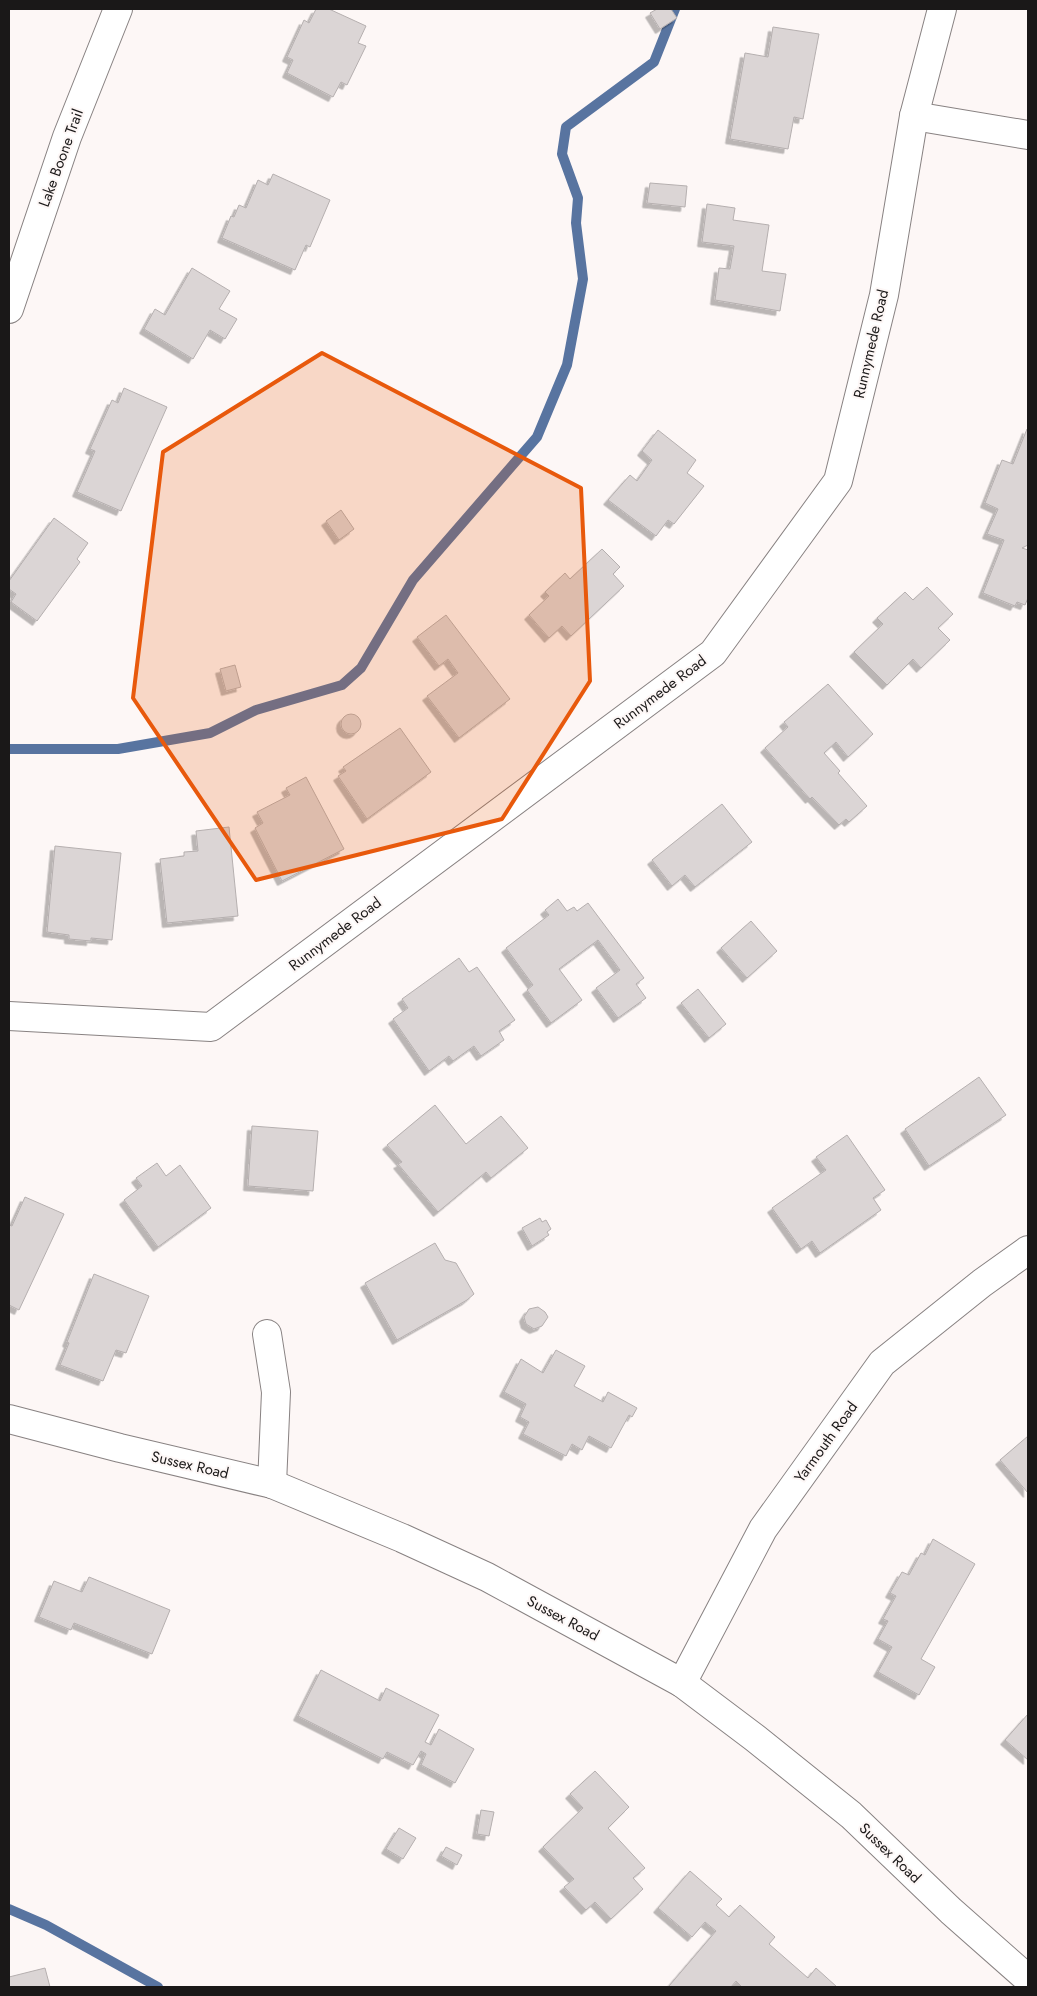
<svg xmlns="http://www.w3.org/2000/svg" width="1037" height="1996" font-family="Jost,sans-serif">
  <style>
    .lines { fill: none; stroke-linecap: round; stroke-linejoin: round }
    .stream { stroke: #5874a0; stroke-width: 10 }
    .building { fill: #dbd5d5; stroke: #b5afaf; filter: url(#shadow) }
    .minor-casing { stroke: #888282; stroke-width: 30 }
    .minor { stroke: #fff; stroke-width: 28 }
    .marked { fill: #e8590c; fill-opacity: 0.2; stroke: #e8590c; stroke-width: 4; stroke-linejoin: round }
    .labels { text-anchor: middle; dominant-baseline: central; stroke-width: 4; stroke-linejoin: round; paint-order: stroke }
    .street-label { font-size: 15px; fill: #1a1818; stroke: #fdf7f6 }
  </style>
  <defs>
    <filter id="shadow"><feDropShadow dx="-4.5" dy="4.5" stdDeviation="0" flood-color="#0004"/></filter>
  </defs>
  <rect width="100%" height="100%" fill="#fdf7f6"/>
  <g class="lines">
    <g class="stream">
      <path d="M9,749H118L210,733L256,710L342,685L361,668L413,580L537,437L567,365L583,279L576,223L578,198L562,154L566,127L654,62L675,9"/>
      <path d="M9,1909L46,1925L158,1987"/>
    </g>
  </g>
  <g class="building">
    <path d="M316,9H329L366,26L358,43L366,46L347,85L341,82L333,97L287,73L293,60L287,57L304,20L309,23Z"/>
    <path d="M657,9H671L677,18L660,29L650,13Z"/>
    <path d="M773,27L819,34L803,119L794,117L788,149L730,139L745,53L768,57Z"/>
    <path d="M273,174L330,200L310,247L306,245L295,270L222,238L231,216L234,217L239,205L246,208L258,180L268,185Z"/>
    <path d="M650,183L687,186L685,207L647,203Z"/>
    <path d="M707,204L735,208L733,220L769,225L762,271L786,274L780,311L715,300L719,268L730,269L734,246L702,242Z"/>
    <path d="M192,268L230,291L219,309L237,319L225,339L210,330L193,359L144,329L155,309L165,315Z"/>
    <path d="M124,388L167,407L121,511L77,492L95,451L90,449L112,400L118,403Z"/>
    <path d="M1027,429H1028V545L1022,548L1028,550V598L1025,605L1017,602L1015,606L983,593L1004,540L987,534L998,509L985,503L1002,460L1013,464Z"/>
    <path d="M658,430L696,460L687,473L704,486L674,524L668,520L656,536L608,500L630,475L637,481L652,460L642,451Z"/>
    <path d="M341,510L354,529L339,540L326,521Z"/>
    <path d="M54,518L88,543L77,559L80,562L37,621L11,602L16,594L9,589V581Z"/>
    <path d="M602,549L620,567L613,574L624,586L571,636L562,626L549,638L529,615L549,596L545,592L565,573L570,579Z"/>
    <path d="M927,587L953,614L938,628L950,640L921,668L913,659L887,685L854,652L883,624L877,618L905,592L913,600Z"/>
    <path d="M446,615L510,699L459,738L427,696L458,673L448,659L439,666L417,637Z"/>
    <path d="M235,665L241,687L226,691L220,669Z"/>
    <path d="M828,684L873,734L848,757L836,742L824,753L840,771L838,773L867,806L849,822L846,819L839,825L812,797L810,799L765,748L788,727L784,722Z"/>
    <circle cx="351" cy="724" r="10"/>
    <path d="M400,728L431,772L367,819L338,776L346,771L343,767Z"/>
    <path d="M306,777L344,849L282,881L255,828L263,823L257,812L290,795L286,788Z"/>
    <path d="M722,804L752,842L695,887L685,875L672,886L652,860Z"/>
    <path d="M229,827L238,916L167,923L160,859L184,856V852L198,851L196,831Z"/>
    <path d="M55,846L121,853L112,940L91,938V941L69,939V935L47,932Z"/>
    <path d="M558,899L567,911L574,907L577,911L588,903L644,978L636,984L646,998L618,1018L596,988L620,970L598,940L559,969L582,1000L551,1023L527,990L533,985L506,948L549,915L545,910Z"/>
    <path d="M751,921L777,951L747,978L721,948Z"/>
    <path d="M459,958L469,972L477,967L515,1020L499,1031L504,1040L481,1056L474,1046L453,1061L449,1056L429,1071L393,1019L408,1008L402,999Z"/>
    <path d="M698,989L726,1024L709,1038L681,1003Z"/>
    <path d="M979,1077L1006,1115L929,1166L905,1129Z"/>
    <path d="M435,1105L466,1144L501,1116L528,1148L491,1178L486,1172L438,1212L398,1164L402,1162L387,1145Z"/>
    <path d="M252,1126L318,1131L313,1191L248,1186Z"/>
    <path d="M847,1135L885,1190L873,1198L881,1210L820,1253L812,1241L801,1249L772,1208L826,1170L816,1157Z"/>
    <path d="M157,1163L166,1176L180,1165L211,1208L158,1247L124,1200L142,1186L136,1178Z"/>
    <path d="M25,1197L64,1214L19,1310L9,1305V1225L12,1226Z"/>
    <path d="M540,1218L542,1222L546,1220L551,1229L547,1232L549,1235L532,1246L522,1228Z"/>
    <path d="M435,1243L445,1260L456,1263L474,1294L467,1300L397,1340L365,1283Z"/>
    <path d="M94,1274L149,1296L126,1353L116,1350L103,1381L60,1365L69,1343L67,1342Z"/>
    <path d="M538,1307L545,1312L548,1317L542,1326L534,1329L526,1324L524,1317L529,1309Z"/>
    <path d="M556,1350L585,1366L574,1386L603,1402L608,1392L637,1408L632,1417L629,1415L611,1448L589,1436L582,1450L572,1444L566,1456L523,1434L529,1422L520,1417L526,1404L504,1392L521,1359L543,1373Z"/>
    <path d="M1028,1436V1493L1000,1460Z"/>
    <path d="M933,1539L975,1564L921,1659L935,1667L919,1695L878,1672L892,1647L878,1639L888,1621L883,1619L896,1596L890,1593L902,1572L909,1575L921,1553L925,1555Z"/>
    <path d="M89,1577L170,1610L152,1654L74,1623L71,1630L39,1617L54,1581L82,1592Z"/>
    <path d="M321,1670L380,1701L386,1688L439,1715L425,1742L431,1745L439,1729L474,1749L455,1783L421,1765L426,1754L421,1751L413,1765L387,1752L383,1759L298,1716Z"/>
    <path d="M1028,1714V1760L1005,1740Z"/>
    <path d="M595,1771L629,1807L608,1828L645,1868L633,1878L643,1889L611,1919L595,1902L586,1910L564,1887L574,1879L543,1847L583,1808L570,1794Z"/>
    <path d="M481,1810L494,1812L489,1836L477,1834Z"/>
    <path d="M399,1828L416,1838L403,1859L386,1849Z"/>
    <path d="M446,1847L462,1855L457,1865L441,1856Z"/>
    <path d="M690,1871L722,1899L716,1905L729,1917L740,1905L775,1937L769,1944L808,1978L816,1968L837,1987H742L736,1981L731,1987H670L669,1986L716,1931L705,1922L692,1937L658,1908Z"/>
    <path d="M45,1968L50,1987H9V1977Z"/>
  </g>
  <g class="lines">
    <defs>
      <g id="minor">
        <path d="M914,116L1028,135"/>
        <path d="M9,309L67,137L118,9"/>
        <path d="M9,1016L211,1027L713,653L838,481L884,295L914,116L942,9"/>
        <path d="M267,1334L276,1392L272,1484"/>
        <path d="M9,1419L120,1448L272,1484L402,1538L487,1577L682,1683L755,1738L851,1815L951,1911L1028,1979"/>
        <path d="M682,1683L763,1529L882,1363L982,1283L1028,1250"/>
      </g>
    </defs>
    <use href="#minor" class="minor-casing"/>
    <use href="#minor" class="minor"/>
  </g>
  <path class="marked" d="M322,353L581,488L590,681L502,819L256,880L133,698L163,452Z"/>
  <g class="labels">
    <g class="street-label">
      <text transform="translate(61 158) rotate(-70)">Lake Boone Trail</text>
      <text transform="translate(871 344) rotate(-77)">Runnymede Road</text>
      <text transform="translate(660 692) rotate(-37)">Runnymede Road</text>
      <text transform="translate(335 934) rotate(-37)">Runnymede Road</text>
      <text transform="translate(826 1442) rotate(-54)">Yarmouth Road</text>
      <text transform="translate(190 1465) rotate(13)">Sussex Road</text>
      <text transform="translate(563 1618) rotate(28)">Sussex Road</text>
      <text transform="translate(890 1853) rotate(44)">Sussex Road</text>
    </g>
  </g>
  <rect width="1037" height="1996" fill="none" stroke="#1a1818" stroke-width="20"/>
</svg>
